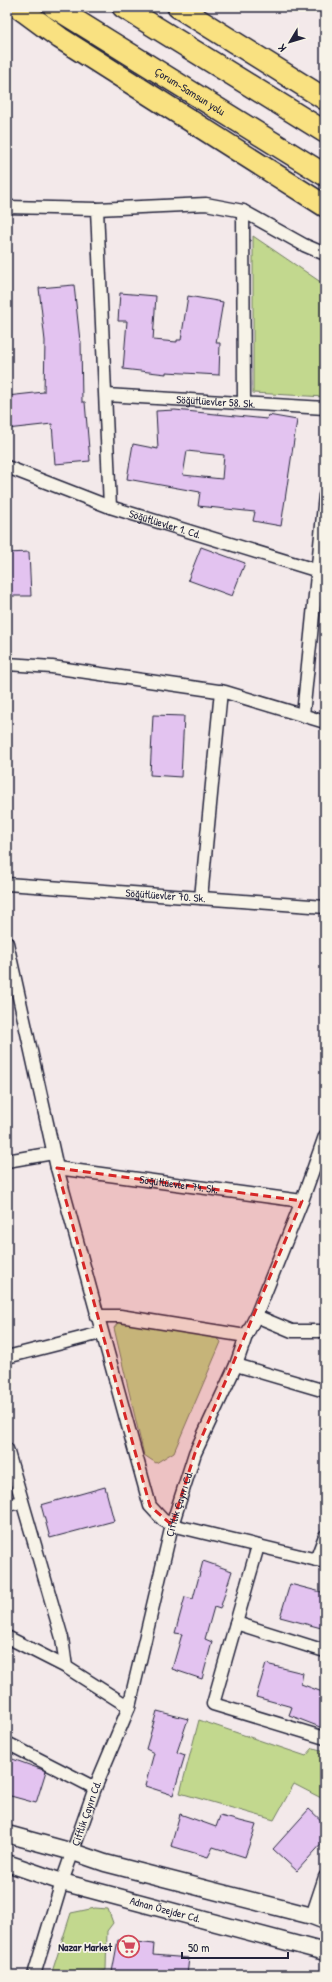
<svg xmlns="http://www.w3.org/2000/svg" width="332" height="1982" font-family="'Patrick Hand',sans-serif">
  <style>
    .green { fill: #c2d88e; stroke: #727d64 }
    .building { fill: #e3c3f0; stroke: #22223b; fill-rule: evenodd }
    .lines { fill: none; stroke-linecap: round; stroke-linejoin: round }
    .minor-casing { stroke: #22223b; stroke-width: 15 }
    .tertiary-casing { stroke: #22223b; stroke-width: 19 }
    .trunk-casing { stroke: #22223b; stroke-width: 24 }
    .minor { stroke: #f7f3e8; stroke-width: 12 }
    .tertiary { stroke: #f7f3e8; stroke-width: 16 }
    .trunk { stroke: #f9e181; stroke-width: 21 }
    .marked { fill: #d62828; fill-opacity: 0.2; stroke: #d62828; stroke-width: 3; stroke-dasharray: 8 5; stroke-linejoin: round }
    .labels { text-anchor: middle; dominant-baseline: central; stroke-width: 3.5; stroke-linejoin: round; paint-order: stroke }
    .street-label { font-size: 11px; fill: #22223b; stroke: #f7f3e8 }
    .poi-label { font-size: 11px; font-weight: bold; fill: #22223b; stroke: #f7f3e8; text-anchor: end }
  </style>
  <rect width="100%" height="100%" fill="#f3e9ea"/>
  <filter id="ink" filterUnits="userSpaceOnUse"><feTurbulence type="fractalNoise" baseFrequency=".025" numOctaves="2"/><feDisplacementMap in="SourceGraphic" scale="8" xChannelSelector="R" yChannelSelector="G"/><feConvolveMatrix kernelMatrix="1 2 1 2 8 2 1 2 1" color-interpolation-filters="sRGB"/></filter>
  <g filter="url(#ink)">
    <g class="green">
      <path d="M253,236L325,285V397L253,393Z"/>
      <path d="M120,1320L213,1333L221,1342L174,1452L156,1463L144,1455L114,1328Z"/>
      <path d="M199,1720L306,1756L313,1748L325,1751V1800L294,1784L274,1820L180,1793Z"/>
      <path d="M95,1908L108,1909L113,1923L107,1931L106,1970L95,1973L94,1975H51L71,1913Z"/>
    </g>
    <g class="building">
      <path d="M74,285L80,341H81L82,402H85L90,461L55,464L52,424L7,429V396L44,392L45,341L39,288Z"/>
      <path d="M120,293L156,296L153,340L177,342V340H181L188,296L223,302L216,343H220L219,375L166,372V374L123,369L127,321H118Z"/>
      <path d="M175,410L267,419L268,415L297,420L281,526L253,521L255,512L198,506L200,492L127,479L133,444L158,449L156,411ZM187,451L224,455L222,479L183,475Z"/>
      <path d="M201,547L245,563L232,596L188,580Z"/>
      <path d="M29,552L31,596H7V553Z"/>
      <path d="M153,715L184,716L181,777L150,775Z"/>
      <path d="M105,1487L114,1521L50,1538L41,1505Z"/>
      <path d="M203,1561L232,1571L220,1609L214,1607L205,1639L212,1642L202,1679L172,1669L182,1634L175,1633L185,1597L193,1599Z"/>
      <path d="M290,1584L325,1593V1629L280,1617Z"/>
      <path d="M266,1664L303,1673L301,1684L325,1693V1729L289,1715L292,1707L256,1697Z"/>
      <path d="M157,1711L188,1719L177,1752L185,1755L173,1795L145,1786L154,1753L146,1749Z"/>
      <path d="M7,1757L46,1771L36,1803L7,1795Z"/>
      <path d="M309,1809L325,1824V1840L297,1871L273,1849Z"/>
      <path d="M180,1814L216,1827L220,1816L256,1825L245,1857L213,1847L208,1857L171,1846Z"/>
      <path d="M118,1940L154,1944L153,1955L189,1958L187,1975H139L112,1972Z"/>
    </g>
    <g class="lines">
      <defs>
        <g id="minor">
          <path d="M7,207L97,209L110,507"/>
          <path d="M97,209L206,204L243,211L304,245L325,254"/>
          <path d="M243,211L244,403"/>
          <path id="s1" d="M106,395L325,408"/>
          <path id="s2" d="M7,467L110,507L325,573"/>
          <path d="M7,664L52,667L225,692L325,722"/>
          <path d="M303,715L325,495"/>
          <path id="s3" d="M7,884L325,907"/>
          <path d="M201,898L221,691"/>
          <path d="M7,943L57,1168L150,1506L163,1520L172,1525L325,1562"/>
          <path d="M7,1161L53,1153"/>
          <path id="s4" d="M57,1168L302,1201"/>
          <path d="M96,1316H120L246,1336"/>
          <path d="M256,1316L292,1331H325"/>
          <path d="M7,1357L101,1333"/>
          <path d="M236,1365L325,1391"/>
          <path d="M7,1449L62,1638L66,1667"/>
          <path d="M7,1505L22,1502"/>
          <path d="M258,1546L213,1704L325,1738"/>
          <path d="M316,1560L325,1536"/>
          <path d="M236,1623L325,1651"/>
          <path d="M7,1637L66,1667L129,1707"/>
          <path d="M7,1743L95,1788"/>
          <path d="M312,1916L325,1877"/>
          <path id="s5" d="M34,1975L62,1882L95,1788L129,1707L172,1525L195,1453L236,1365L246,1336L256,1316L302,1201L325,1136"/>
        </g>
        <g id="tertiary">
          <path d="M7,1834L73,1852L105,1863L312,1916L325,1921"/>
          <path id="s6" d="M7,1863L62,1882L325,1952"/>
        </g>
        <g id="trunk">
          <path d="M18,7L60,38L325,206"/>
          <path id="s7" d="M54,7L325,175"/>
          <path d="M123,7L325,132"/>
          <path d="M178,7L325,99"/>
        </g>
      </defs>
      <use href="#minor" class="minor-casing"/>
      <use href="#tertiary" class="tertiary-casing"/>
      <use href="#trunk" class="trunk-casing"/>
      <use href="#minor" class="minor"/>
      <use href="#tertiary" class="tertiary"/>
      <use href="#trunk" class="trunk"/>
    </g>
  </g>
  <path class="marked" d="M57,1168L302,1201L195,1453L172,1525L150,1506Z"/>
  <defs>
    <symbol id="supermarket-ring" viewBox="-11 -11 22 22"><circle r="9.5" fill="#f7f3e8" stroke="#d1495b" stroke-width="1.5"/><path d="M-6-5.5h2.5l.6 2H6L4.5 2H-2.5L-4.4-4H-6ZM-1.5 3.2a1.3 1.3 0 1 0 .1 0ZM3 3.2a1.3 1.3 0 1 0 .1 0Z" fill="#d1495b"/></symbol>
  </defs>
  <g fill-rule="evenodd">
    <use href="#supermarket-ring" x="116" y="1934" width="25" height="25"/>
  </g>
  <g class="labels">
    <g class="street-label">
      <text stroke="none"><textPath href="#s7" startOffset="160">Çorum-Samsun yolu</textPath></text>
      <text stroke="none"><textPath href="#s1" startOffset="110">Söğütlüevler 58. Sk.</textPath></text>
      <text stroke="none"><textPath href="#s2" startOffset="168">Söğütlüevler 1. Cd.</textPath></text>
      <text stroke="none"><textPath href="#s3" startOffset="159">Söğütlüevler 70. Sk.</textPath></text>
      <text stroke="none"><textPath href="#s4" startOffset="123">Söğütlüevler 74. Sk.</textPath></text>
      <text stroke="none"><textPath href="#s5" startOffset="494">Çiftlik Çayırı Cd.</textPath></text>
      <text stroke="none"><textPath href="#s5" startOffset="170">Çiftlik Çayırı Cd.</textPath></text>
      <text stroke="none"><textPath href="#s6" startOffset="165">Adnan Özejder Cd.</textPath></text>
    </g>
    <g class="poi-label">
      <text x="112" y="1947">Nazar Market</text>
    </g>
  </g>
  <rect width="332" height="1982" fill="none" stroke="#f7f3e8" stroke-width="24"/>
  <rect x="12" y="12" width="308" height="1958" fill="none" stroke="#22223b" stroke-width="1.5" filter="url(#ink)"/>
  <g transform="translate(290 42) rotate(232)" stroke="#f7f3e8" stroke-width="3" paint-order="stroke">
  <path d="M0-3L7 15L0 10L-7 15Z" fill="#22223b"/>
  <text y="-6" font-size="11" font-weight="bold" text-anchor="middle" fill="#22223b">K</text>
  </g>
  <path d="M182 1952v6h106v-6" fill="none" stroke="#22223b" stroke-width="2"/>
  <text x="188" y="1952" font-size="12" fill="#22223b" stroke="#f7f3e8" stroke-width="3" paint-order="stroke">50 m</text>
</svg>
